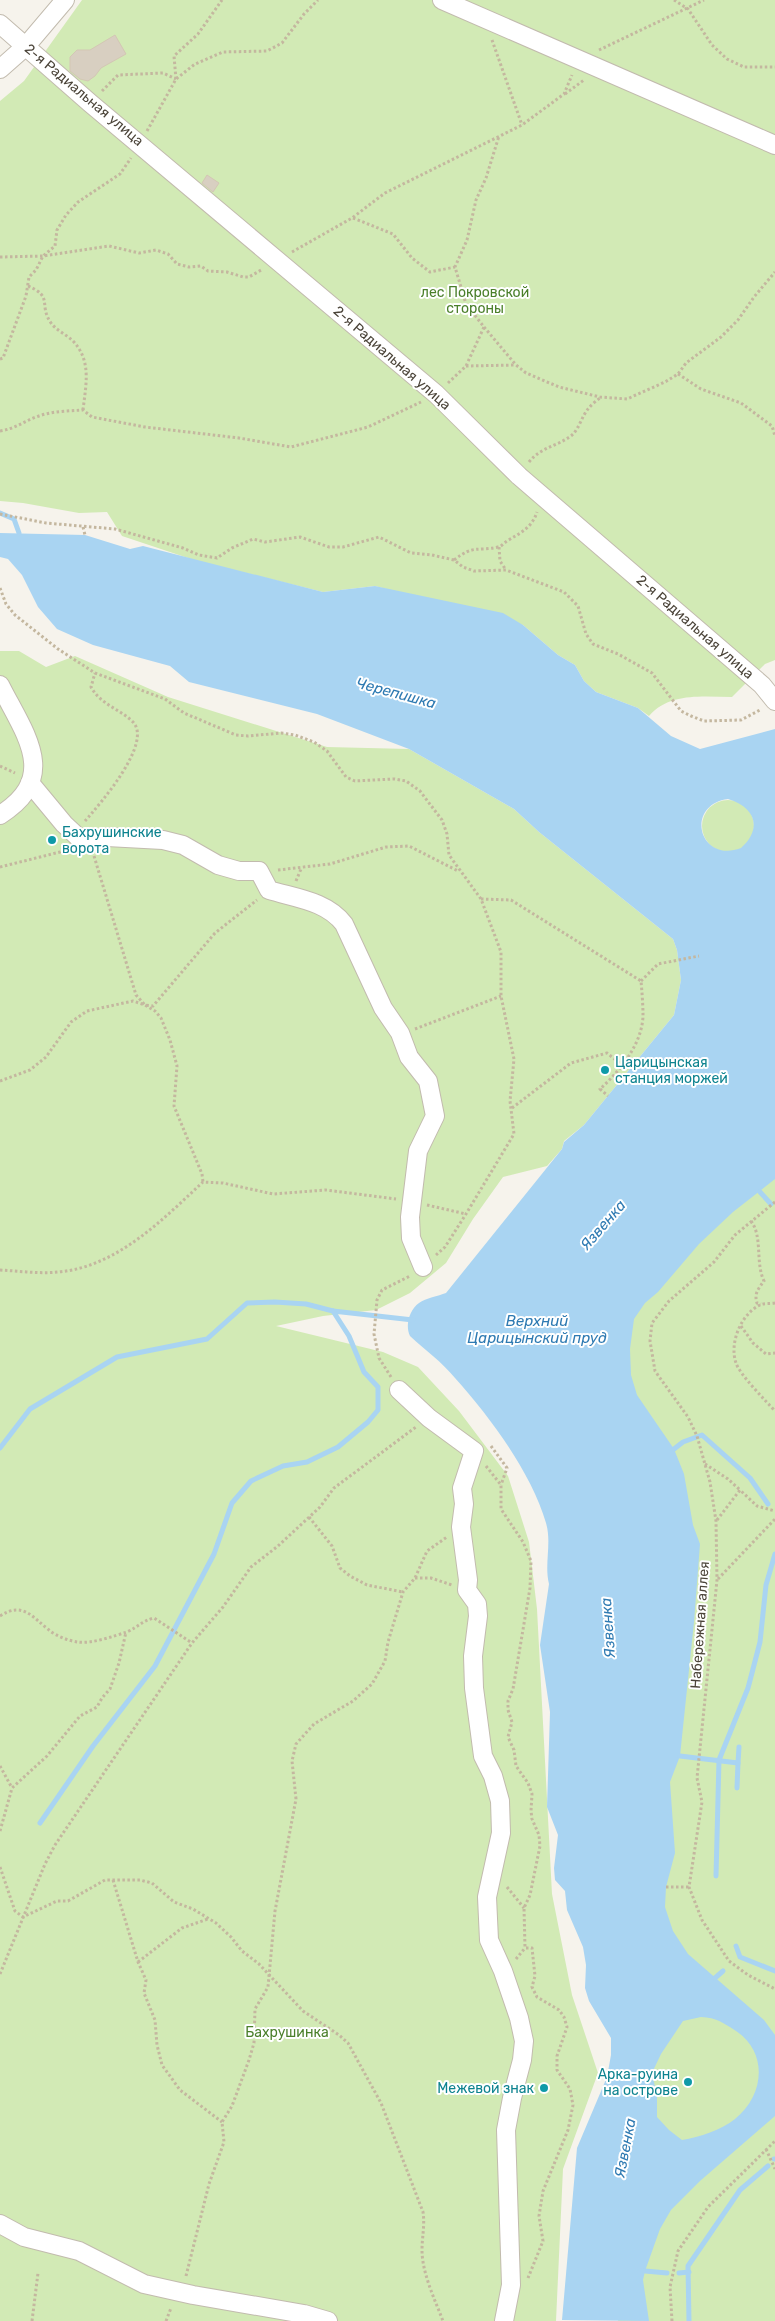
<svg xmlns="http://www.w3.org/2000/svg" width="775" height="2321" font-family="Rubik,sans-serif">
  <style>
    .green { fill: #d2eab5 }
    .water { fill: #a9d4f2; fill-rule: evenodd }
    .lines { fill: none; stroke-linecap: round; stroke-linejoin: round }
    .stream { stroke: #a9d4f2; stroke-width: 5 }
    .building { fill: #d8cfc1; stroke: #d3c7b4 }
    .minor-casing { stroke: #c2bbae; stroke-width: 20 }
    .path { stroke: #c4b79f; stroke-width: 3; stroke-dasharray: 2.5 2.5; stroke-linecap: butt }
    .minor { stroke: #fff; stroke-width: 18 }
    .culture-dot { fill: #0f9aa8; stroke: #fff; stroke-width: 2 }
    .labels { text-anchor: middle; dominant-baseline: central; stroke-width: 4; stroke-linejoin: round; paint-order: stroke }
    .street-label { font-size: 14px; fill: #4b4439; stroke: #fff }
    .park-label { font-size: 14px; fill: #4a7f2a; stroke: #fff }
    .culture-label { font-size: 14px; fill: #0d838f; stroke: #fff; text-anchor: start }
    .water-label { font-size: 15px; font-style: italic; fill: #2e7ab2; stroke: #fff }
  </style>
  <rect width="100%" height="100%" fill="#f6f3ec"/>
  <g class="green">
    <path d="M82,0H775V660L765,664L732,697C703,697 670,692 649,716L638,708L596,692L584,681L575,665L558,655L523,625L375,586L323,592L197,561L122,536L107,512L79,513L23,503L0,501V101L24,81Z"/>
    <path d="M0,651H19L46,667L75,656L168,697L327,747L409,749L514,809L539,832L673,939L677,950L681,980L674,1015L584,1125L564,1141L562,1149L547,1166L503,1177L473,1219L446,1263L410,1293L376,1310L323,1316L276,1326L383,1352L418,1367L459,1411L508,1476L529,1542L537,1609L552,1894L572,1995L598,2073L563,2169L556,2321H0Z"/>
    <circle cx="728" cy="826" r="26"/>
    <path d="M775,1025V2321H618L647,2048L554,1385Z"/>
  </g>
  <path class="water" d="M0,533L85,535L130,549L143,546L323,592L375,586L503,613L523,625L558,655L575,665L584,681L596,692L638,708L671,736L700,749L775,729V1179L733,1212L699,1244L658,1292L645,1303L634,1319L630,1349L631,1375L637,1395L674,1449L684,1474L693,1525L700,1544L694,1622L680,1756L670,1782L675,1853L666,1887L665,1907L673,1931L688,1954L764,2020L775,2035V2116L700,2181L671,2210L660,2229L645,2271L643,2280L649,2321L562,2320L577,2148L607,2077L611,2055V2038L589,2001L585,1988L586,1965L583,1947L567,1910L565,1891L555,1880L554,1868L558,1835L547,1807L550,1712L540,1645L549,1584C544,1564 552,1543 546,1523C531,1472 490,1417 455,1378C442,1362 425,1350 410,1336C405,1326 409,1310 419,1303C426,1298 438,1296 446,1293L562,1149L564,1142L584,1125L674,1015L681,980L677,950L673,939L539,832L514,809L409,749L317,714L189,682L170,666L93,645L57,629L38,607L22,575L8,559L0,557ZM728,799C755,807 763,828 741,848C699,864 684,805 728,799ZM701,2017C717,2018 722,2022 736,2031C768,2052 765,2095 735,2119C721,2130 700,2137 682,2140L669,2130L657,2117V2096L652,2073L661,2054L683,2021Z"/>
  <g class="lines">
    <g class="stream">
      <path d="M0,513L14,519L19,533"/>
      <path d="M760,1192L771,1204"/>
      <path d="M0,1448L30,1409L117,1357L207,1339L247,1303L275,1302L306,1304L333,1311L413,1320"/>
      <path d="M674,1449L683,1442L702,1435L750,1478L768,1504"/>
      <path d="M680,1756L738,1763L737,1788"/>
      <path d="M738,1763L739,1747"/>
      <path d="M40,1823L93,1746L155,1666L214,1554L232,1503L251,1481L283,1466L307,1462L338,1447L368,1422L378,1410V1387L364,1372L349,1336L333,1311"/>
      <path d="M716,1876L719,1760L748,1688L753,1669L760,1642L766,1585L775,1554"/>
      <path d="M736,1946L740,1957L775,1971"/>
      <path d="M715,1978L723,1971"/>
      <path d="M774,2159H775"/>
      <path d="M645,2271L667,2273"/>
      <path d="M679,2273L689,2272"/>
      <path d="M689,2321L688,2266L740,2190L768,2166"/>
    </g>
  </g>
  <g class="building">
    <path d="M115,35L126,54L101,68L95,76L88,81L80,79L70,71V57L77,50H90Z"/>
    <path d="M207,175L219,183L213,192L202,183Z"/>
  </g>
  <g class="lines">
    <defs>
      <g id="minor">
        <path d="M442,0L775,145"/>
        <path d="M0,24L90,103L436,394L519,476L762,685L775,701"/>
        <path d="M0,69L26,46L65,0"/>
        <path d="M0,685C24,733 61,777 0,815"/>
        <path d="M30,783L64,824L79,838L94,841L107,837L163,840L183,845L218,865L239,871H259L269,890C295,898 327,901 344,924L383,1008L400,1033L409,1057L428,1081L435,1116L418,1151L410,1217L411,1238L423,1267"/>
        <path d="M399,1390L429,1418L474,1451L462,1488L464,1504L461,1527L468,1580L467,1590L477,1604L478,1616L473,1656L474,1688L483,1756L493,1776L500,1801L501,1833L487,1897L489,1940L503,1971L519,2018L524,2041L522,2060L512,2098L506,2130L511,2285L504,2321"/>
        <path d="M0,2224L24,2237L79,2251L144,2284L193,2295L304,2314L328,2321"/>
      </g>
    </defs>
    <use href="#minor" class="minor-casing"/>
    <g class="path">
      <path d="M674,0L688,9L712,45L727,59L744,67H775"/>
      <path d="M492,40L522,125"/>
      <path d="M599,50L704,0"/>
      <path d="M176,79L174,56L198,34L222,0"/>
      <path d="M102,91L118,75L163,73L176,79"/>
      <path d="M565,94L584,80"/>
      <path d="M147,131L176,79L195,64L223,52L267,51L282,43L304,14L318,0"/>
      <path d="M353,218L393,234L412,258L430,272L455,267"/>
      <path d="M292,252L352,218L385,193L522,125L564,94L572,75"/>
      <path d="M0,257L43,256L109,246L139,253L156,250L168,254L177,264L189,267L201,266L208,271L227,272L243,277H249L263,269"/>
      <path d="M28,286C54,297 38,304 51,323C55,329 65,334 72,340C92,360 86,384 83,410"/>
      <path d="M484,327L516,365L526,373L559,387L600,397L627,399L665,382L678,374L686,363L721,337L738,320L754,297L775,272"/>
      <path d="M0,359L3,358L26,296L29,277L36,270L43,256L55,246L57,230L66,215L78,202L120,174L131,158"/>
      <path d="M466,366L515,365"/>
      <path d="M678,374L701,389L741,403L772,426L775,436"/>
      <path d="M448,383L466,366L484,327L466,304L455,267L467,240L476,200L486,178L499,136"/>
      <path d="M0,431C14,429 23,422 36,417C51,411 68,411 83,410L92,417L145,427L239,438L291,447L368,427L421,402"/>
      <path d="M529,462C542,446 557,447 572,435C579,429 582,416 588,409C591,405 596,401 600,398"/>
      <path d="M0,514L46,523L115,529L183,548L199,555L217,558L232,548L253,539L265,542L300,537L329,547H343L379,537L411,553L432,555L454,560L463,567L474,571L506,570L564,592L578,606L586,634L593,644L618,654L652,673L681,711L691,716L704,721L741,720L760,710"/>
      <path d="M83,527L85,535"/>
      <path d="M499,547L500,561L506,570"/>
      <path d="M454,560C475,544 476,552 498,547C501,547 504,543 507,541C520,533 532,528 537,512"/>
      <path d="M0,588L6,604L15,615L58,649L95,673L165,699L184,713L236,735L248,736L281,733L295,735L314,742L327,751L346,777L355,781L395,779L406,781L420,791L442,820L447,834L449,855L481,899L501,952V996L514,1059L510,1101L514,1134L466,1214L445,1247L436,1255"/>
      <path d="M0,766L15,773"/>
      <path d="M85,821C100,804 153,743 133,722C120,709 101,705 91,687L95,673"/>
      <path d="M94,856L136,995L145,1005L153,1006L215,933L257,900"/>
      <path d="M0,867L60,852L66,847"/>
      <path d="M278,870L330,864L386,847L409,846L458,871"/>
      <path d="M296,881L301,869"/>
      <path d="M481,899L511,900L641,981C642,992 643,1005 643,1016C642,1044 620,1071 600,1089L608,1096"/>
      <path d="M641,981L658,964L699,956"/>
      <path d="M415,1029L501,996"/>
      <path d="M0,1081L30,1070L46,1057L71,1022L87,1011L133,1001L145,1005L155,1011L161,1018L170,1040L177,1066L174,1106L202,1174L203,1182"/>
      <path d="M512,1108L571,1063L607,1053L622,1065"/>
      <path d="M775,1202L735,1235L714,1262L669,1301L652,1323L650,1341L655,1371L688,1417L697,1436L710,1482L716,1521L717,1580L697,1778L702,1802L689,1887L702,1920L729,1961L748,1975L775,1989"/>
      <path d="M427,1205L466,1214"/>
      <path d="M751,1221C763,1237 755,1262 764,1281C758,1289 754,1294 757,1303L761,1304"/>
      <path d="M0,1270C19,1271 39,1274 58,1272C117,1267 162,1220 203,1182L223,1183L273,1194L326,1190L396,1199"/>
      <path d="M775,1303C770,1304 764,1303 760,1305C741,1314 729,1343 736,1363C740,1375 766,1401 775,1411"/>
      <path d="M741,1326L753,1343L766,1354L775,1353"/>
      <path d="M391,1377L379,1358L374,1334L377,1300L382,1290L410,1276"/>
      <path d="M491,1446L507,1468L501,1485"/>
      <path d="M705,1464L728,1479L740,1490"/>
      <path d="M486,1466L501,1485V1509L523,1542L531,1561L530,1588L513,1689L508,1701V1710L512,1722L508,1737L514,1750L516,1766L528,1783L532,1794L531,1811L532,1819L539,1835L540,1846L530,1895L524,1908L525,1948H532L535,1976L532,1987L537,1997L559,2010L564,2017L567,2027L557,2056V2070L570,2089L573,2105L568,2130L543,2191L539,2216L543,2241L528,2278"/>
      <path d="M309,1517L332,1546L340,1568L350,1576L367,1585L403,1592"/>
      <path d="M717,1520L740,1490L757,1506L775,1511"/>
      <path d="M415,1578H431L452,1585"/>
      <path d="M718,1579L775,1519"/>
      <path d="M0,1616C23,1601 32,1617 49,1630C56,1636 69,1641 78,1642C92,1644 114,1636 127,1632C138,1627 142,1621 154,1618L192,1643"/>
      <path d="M0,1766L12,1788"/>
      <path d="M0,1831L12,1788L47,1756L80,1716L97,1707L102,1698L110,1689L119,1663L126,1632"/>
      <path d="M0,1867L15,1911L23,1917L57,1901H68L105,1880H140L152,1883L174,1902L193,1909L216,1923L231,1937L242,1951L259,1964L303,2011L339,2035L348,2043L381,2103L423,2212C425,2225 422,2237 422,2250C422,2273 435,2300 443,2321"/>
      <path d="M113,1880L138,1962L146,1980L144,1993L155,2020L157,2045L162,2065L180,2090L222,2122"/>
      <path d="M507,1887L524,1908"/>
      <path d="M666,1887H689"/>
      <path d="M516,1959L525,1948"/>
      <path d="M138,1962L182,1928L208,1919"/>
      <path d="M0,1974L45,1864L55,1845L192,1643L223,1607L251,1567L278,1546L320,1507L334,1488L416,1427"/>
      <path d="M766,2149L775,2169"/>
      <path d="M186,2276L209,2184L224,2142L222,2122L232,2106L249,2060L254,2043L255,2009L268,1987L275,1911L296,1799L292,1761L296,1744L314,1724L353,1701L372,1684L385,1661L388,1642L403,1592L415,1578L427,1551L447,1537"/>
      <path d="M32,2321L38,2273"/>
      <path d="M166,2321L171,2308"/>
      <path d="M672,2321L670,2287L678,2251L708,2207L775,2141"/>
    </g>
    <use href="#minor" class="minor"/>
  </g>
  <g class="culture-dot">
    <circle cx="52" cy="840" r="5"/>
    <circle cx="605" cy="1070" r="5"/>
    <circle cx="688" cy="2082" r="5"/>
    <circle cx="544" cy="2088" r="5"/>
  </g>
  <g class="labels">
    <g class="street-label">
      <text transform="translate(84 95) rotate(40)">2-я Радиальная улица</text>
      <text transform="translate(392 358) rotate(41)">2-я Радиальная улица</text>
      <text transform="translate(695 627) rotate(41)">2-я Радиальная улица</text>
      <text transform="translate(700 1625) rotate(-86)">Набережная аллея</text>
    </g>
    <g class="park-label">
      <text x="475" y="292">лес Покровской<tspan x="475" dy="16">стороны</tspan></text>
      <text x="287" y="2032">Бахрушинка</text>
    </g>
    <g class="culture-label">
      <text x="62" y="832">Бахрушинские<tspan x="62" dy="16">ворота</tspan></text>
      <text x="615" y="1062">Царицынская<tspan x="615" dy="16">станция моржей</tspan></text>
      <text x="678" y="2074" text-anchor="end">Арка-руина<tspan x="678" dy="16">на острове</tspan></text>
      <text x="534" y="2088" text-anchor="end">Межевой знак</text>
    </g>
    <g class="water-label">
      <text transform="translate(396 693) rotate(15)">Черепишка</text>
      <text transform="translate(603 1225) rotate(-49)">Язвенка</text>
      <text x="537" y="1321">Верхний<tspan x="537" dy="17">Царицынский пруд</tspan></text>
      <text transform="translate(608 1628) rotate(-94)">Язвенка</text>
      <text transform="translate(625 2148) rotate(-79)">Язвенка</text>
    </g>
  </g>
</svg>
